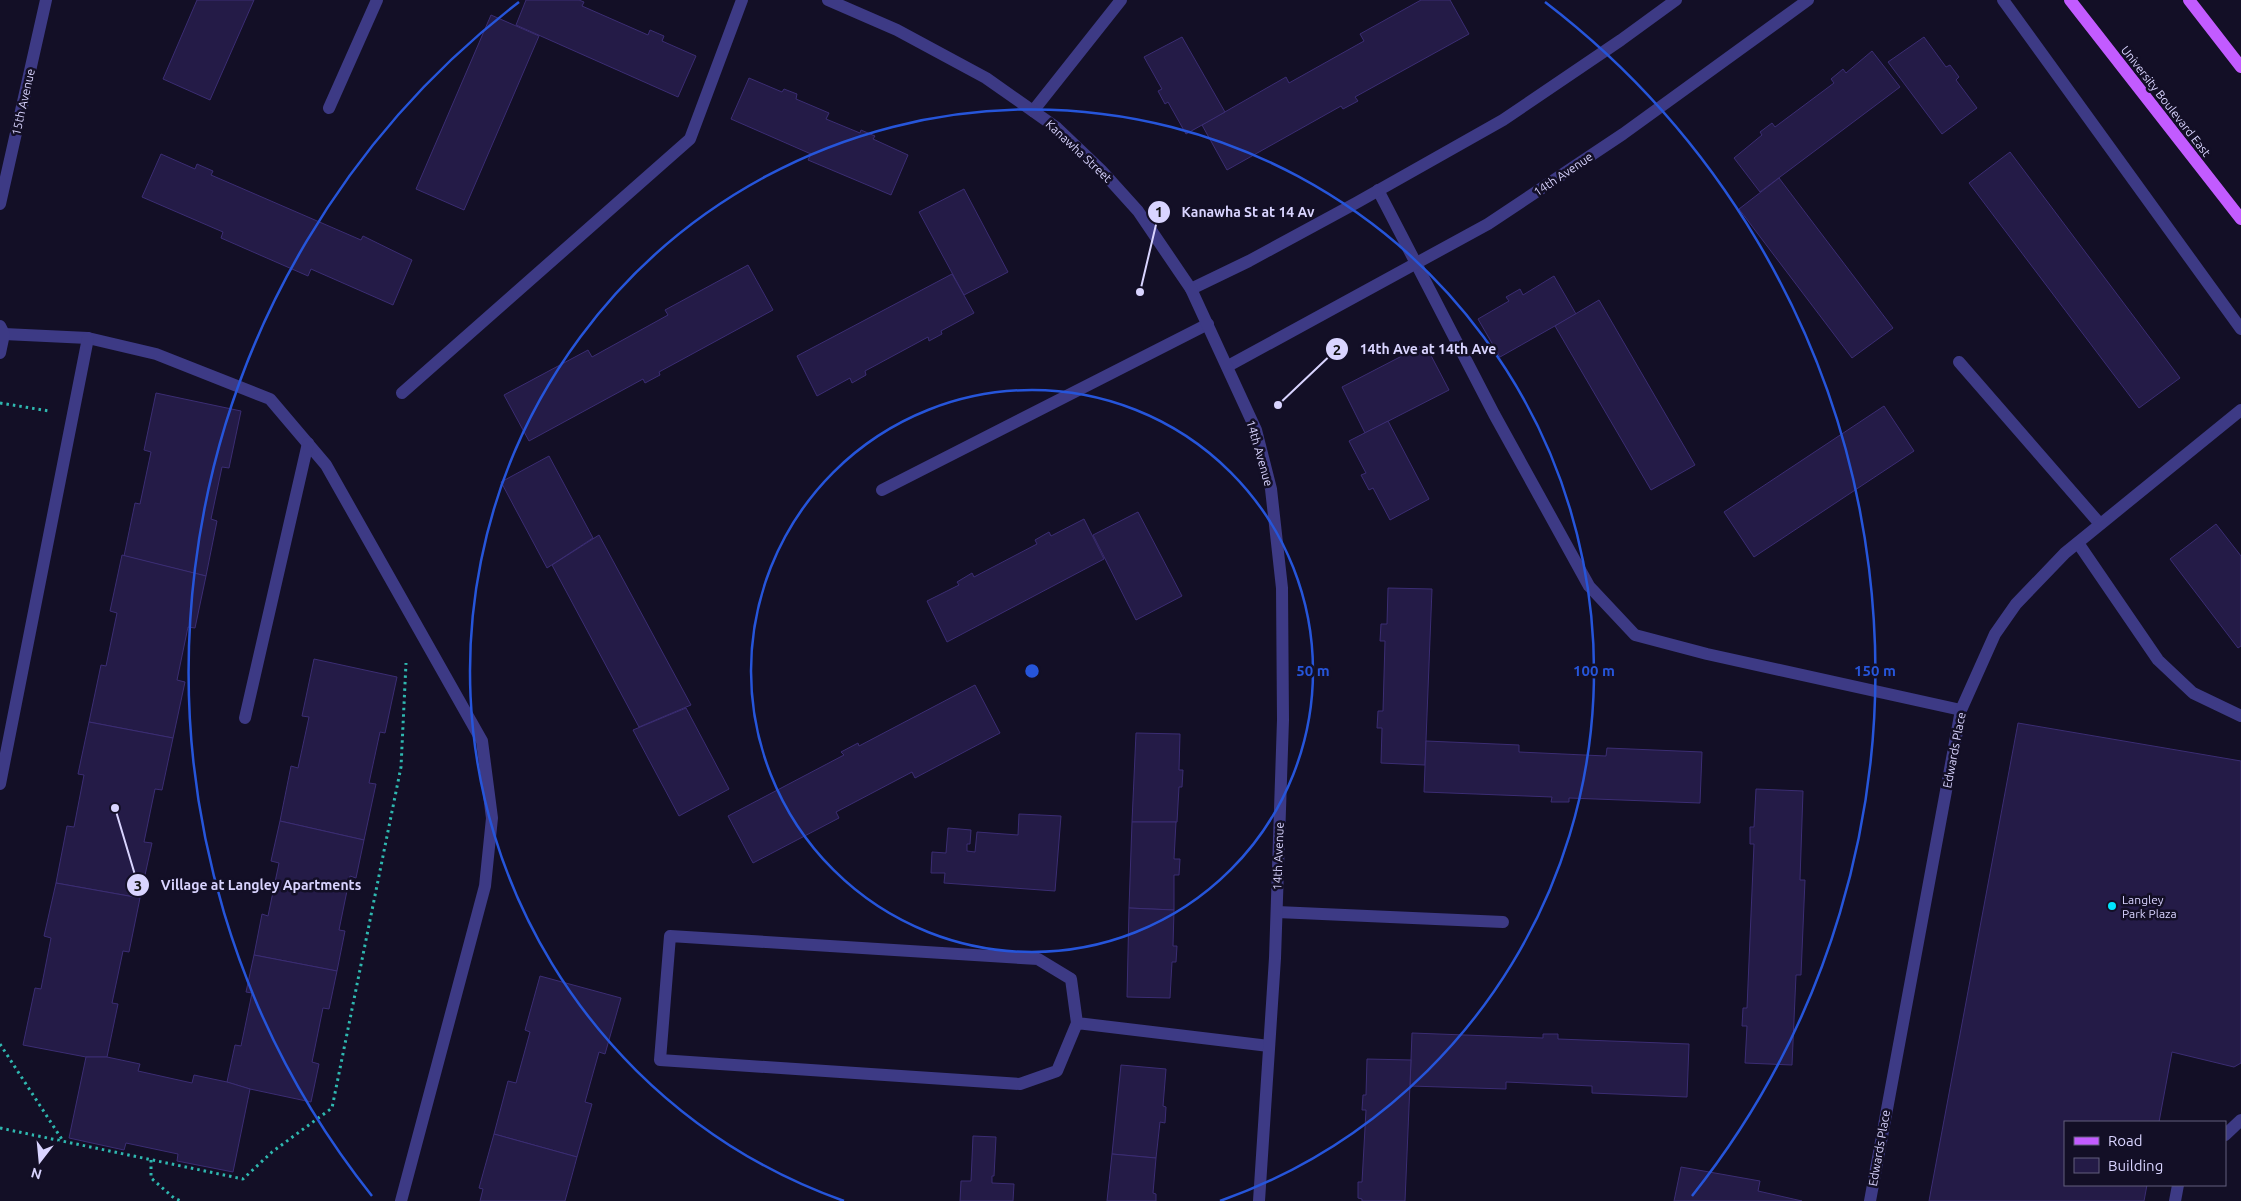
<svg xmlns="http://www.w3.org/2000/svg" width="2241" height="1201" font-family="Ubuntu,sans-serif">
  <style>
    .building { fill: #241b47; stroke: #3b2d73 }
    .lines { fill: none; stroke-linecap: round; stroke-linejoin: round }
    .path { stroke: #2fb8b0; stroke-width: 3; stroke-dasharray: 2.5 4; stroke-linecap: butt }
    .service { stroke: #3d3a85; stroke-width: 12 }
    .minor { stroke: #3d3a85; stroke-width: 12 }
    .tertiary { stroke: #3d3a85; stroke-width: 12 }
    .primary { stroke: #c25bff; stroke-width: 12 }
    .ring { fill: none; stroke: #2655da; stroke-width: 2.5 }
    .poi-dot { fill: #00e5ff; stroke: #130f26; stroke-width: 2 }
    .labels { text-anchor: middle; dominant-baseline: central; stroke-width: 5; stroke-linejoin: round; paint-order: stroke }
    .street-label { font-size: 12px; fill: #d9d4ff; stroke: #130f26 }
    .poi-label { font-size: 12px; fill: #d9d4ff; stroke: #130f26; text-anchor: start }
    .centre { fill: #2655da; stroke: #130f26; stroke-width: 2.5 }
    .ring-label { font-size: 15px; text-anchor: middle; font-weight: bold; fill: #2655da; stroke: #130f26; stroke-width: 5; stroke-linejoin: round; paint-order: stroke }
    .leader { fill: none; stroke: #d9d4ff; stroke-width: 2 }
    .callout-dot { fill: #d9d4ff; stroke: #130f26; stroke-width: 2 }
    .mark-label { font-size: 15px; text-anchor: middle; font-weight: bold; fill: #111 }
    .callout-label { font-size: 14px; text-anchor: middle; font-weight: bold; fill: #d9d4ff; stroke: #130f26; stroke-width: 5; stroke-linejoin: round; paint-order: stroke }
  </style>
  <rect width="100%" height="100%" fill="#130f26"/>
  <g class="building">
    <path d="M197,0H254L210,100L163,79Z"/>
    <path d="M526,0H579L584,2L582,6L648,35L650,30L664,36L662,41L696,56L678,97L516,25Z"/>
    <path d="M1421,0H1450L1469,34L1355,97L1358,101L1343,109L1341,106L1227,170L1202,125L1286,77L1289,83L1364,41L1360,34Z"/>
    <path d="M491,15L539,36L464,210L416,189Z"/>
    <path d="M1182,37L1225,112L1186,134L1168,102L1165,104L1158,91L1162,89L1144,57Z"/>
    <path d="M1924,37L1946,67L1950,65L1959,77L1956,80L1977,108L1942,134L1888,62Z"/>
    <path d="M1872,51L1900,87L1760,192L1734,158L1762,135L1760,132L1772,123L1775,127L1834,83L1831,79L1843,69L1846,73Z"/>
    <path d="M749,78L782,92L784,89L797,94L796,99L829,113L826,119L860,133L861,130L875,136L873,139L908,155L891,195L808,160L811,154L731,119Z"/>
    <path d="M2010,152L2180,378L2139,408L1969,183Z"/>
    <path d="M161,154L195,169L197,164L213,171L211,175L361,240L363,236L412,260L393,305L311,269L308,276L221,238L223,232L142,197Z"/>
    <path d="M1779,178L1893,328L1852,358L1739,209Z"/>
    <path d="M964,189L1008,272L964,295L919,212Z"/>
    <path d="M748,265L773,310L659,372L660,375L645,383L643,379L529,441L504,395L588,350L592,357L668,315L665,310Z"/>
    <path d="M952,274L974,313L941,331L942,334L929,341L928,337L865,371L866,375L852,383L850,378L817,396L797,356Z"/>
    <path d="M1554,276L1576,314L1500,357L1478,319L1509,301L1506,297L1520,289L1523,295Z"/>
    <path d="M1599,300L1695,465L1651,490L1555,326Z"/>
    <path d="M1425,344L1449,390L1365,433L1342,387Z"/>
    <path d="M156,393L241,411L229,468L222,467L211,519L217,521L206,576L124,556L135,503L140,504L151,452L144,450Z"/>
    <path d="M1884,406L1914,451L1754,557L1724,512Z"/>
    <path d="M1388,421L1429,499L1390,520L1373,488L1369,490L1361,475L1366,473L1349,441Z"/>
    <path d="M549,456L593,538L547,568L501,482Z"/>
    <path d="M1138,512L1182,596L1136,620L1093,535Z"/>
    <path d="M1084,519L1104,559L947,642L927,601L959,585L957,582L972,573L974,577L1037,544L1035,540L1049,532L1051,536Z"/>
    <path d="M2216,524L2241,556V646L2238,648L2170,559Z"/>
    <path d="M599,535L691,705L639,727L552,565Z"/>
    <path d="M122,555L206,576L195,628L188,627L177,680L185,682L173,738L89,722L101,665L106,666L117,613L110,611Z"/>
    <path d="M1388,588L1432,589L1425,765L1381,763L1382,728H1377L1378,711H1383L1385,641H1380L1381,624H1387Z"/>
    <path d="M314,659L397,677L385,733L380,732L369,783L376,784L364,840L280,821L291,766L298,768L309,717L302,716Z"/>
    <path d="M975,685L1000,733L915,778L912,772L836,812L839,818L753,863L728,816L844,755L841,752L858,743L859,746Z"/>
    <path d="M686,708L729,789L679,816L633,730Z"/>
    <path d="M89,722L173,738L162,790L155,789L144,842L152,843L140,898L56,883L67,826L74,827L84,775L78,774Z"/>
    <path d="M2018,723L2241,761V1063L2234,1067L2172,1052L2159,1122H2065V1185H2147L2144,1201H1929Z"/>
    <path d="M1136,733L1180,734L1179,770H1183L1182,787H1179L1177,822H1132Z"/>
    <path d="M1426,741L1519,745V752L1606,756L1607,748L1702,752L1700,803L1569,798V802H1551L1552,797L1424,792Z"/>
    <path d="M1756,789L1803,791L1800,880H1805L1801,975H1796L1792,1065L1745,1063L1747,1026H1742L1743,1008H1747L1754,844H1750V827H1754Z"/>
    <path d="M1019,814L1061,816L1055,891L944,883L945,873H931L932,852L946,853L948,828L971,830L970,844H967V851L975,852L977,832L1018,835Z"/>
    <path d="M280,821L364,840L356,878L350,876L339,930L345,931L337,971L254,955L262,914L268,916L279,863L271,861Z"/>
    <path d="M1132,822H1176L1174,859H1180L1179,875H1174V910L1129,908Z"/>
    <path d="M56,883L140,898L129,952L123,951L112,1003L118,1004L107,1057H86L23,1045L35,988L41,989L51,938L44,936Z"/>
    <path d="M1129,908L1174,910L1173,946H1177L1176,962H1172L1170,998L1127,997Z"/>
    <path d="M254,955L337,971L329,1009L323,1008L312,1062L319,1064L311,1102L250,1089L227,1082L235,1045L241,1046L252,993L246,992Z"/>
    <path d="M540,976L621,998L605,1054L599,1052L585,1102L592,1104L577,1157L494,1134L508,1081L516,1083L530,1032L525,1030Z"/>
    <path d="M1412,1033L1543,1038V1034H1558V1039L1689,1044L1687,1097L1592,1093V1086L1506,1082V1089L1410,1086Z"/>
    <path d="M86,1057H107L140,1064L138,1071L192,1083L194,1075L227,1082L250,1089L233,1172L177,1161L178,1154L126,1143L124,1150L69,1138Z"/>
    <path d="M1367,1059L1411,1060L1405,1201H1362V1199L1358,1198V1182H1362L1366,1110H1362L1363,1095H1366Z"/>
    <path d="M1121,1065L1166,1069L1163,1106L1166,1107L1165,1123L1160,1122L1156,1158L1112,1154Z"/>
    <path d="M494,1134L577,1157L565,1201H480L483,1189L479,1188Z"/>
    <path d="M973,1136L996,1137L994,1176H992V1183L1014,1184L1013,1201H960L961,1181H971Z"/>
    <path d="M1112,1154L1156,1158L1153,1193L1156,1194V1201H1107Z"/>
    <path d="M1681,1167L1760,1181L1758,1191L1802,1201H1674Z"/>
  </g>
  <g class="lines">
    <g class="path">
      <path d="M0,403L49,411"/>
      <path d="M0,1044L63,1141"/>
      <path d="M0,1128L243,1179L272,1152L332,1108L401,767L406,663"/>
      <path d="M151,1160V1178L174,1198L181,1201"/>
    </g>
    <g class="service">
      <path d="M2003,0L2241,329"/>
      <path d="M329,108L377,0"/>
      <path d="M1033,111L1121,0"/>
      <path d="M1378,190L1494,414L1589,586L1635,635L1707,654L1961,710"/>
      <path d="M4,334L88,338L156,354L270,399L326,465L482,741L492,818L485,886L401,1201"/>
      <path d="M1959,362L2100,524"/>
      <path d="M402,393L690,139L742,0"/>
      <path d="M882,490L1208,324"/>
      <path d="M2078,543L2158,660L2193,693L2241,716"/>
      <path d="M245,718L308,443"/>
      <path d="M0,784L88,338"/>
      <path d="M1277,912L1503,922"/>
      <path d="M1077,1023L1057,1071L1020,1084L660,1060L670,936L1038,959L1071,979L1077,1023L1269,1046"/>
      <path d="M2225,1135L2241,1120"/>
      <path d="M2175,1201L2178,1185"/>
    </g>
    <g class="minor">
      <path d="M0,204L46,0"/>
      <path d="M1191,289L1249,261L1356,203L1503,120L1621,40L1676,0"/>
      <path d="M0,326L4,334L0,353"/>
      <path d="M1228,366L1488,224L1623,134L1808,0"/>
      <path d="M1870,1201L1961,710L1995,634L2016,604L2065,553L2241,410"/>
    </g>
    <path class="tertiary" d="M828,0L897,30L986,78L1057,128L1101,170L1138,211L1191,289L1256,430L1271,489L1282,588L1283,720L1275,958L1259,1201"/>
    <g class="primary">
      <path d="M2070,0L2241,219"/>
      <path d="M2189,0L2241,67"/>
    </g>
  </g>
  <g class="ring">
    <circle cx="1032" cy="671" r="281"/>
    <path d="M844 1201A562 562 0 1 1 1220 1201"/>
    <path d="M372 1196A843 843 0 0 1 519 2M1545 2A843 843 0 0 1 1692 1196"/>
  </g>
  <circle class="poi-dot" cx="2112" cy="906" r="5"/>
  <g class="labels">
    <g class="street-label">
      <text transform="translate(2166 101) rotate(52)">University Boulevard East</text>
      <text transform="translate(23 102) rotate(-77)">15th Avenue</text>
      <text transform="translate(1079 151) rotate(43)">Kanawha Street</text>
      <text transform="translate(1563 174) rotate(-34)">14th Avenue</text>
      <text transform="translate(1260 453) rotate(74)">14th Avenue</text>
      <text transform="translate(1954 750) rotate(-79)">Edwards Place</text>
      <text transform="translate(1278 856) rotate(-88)">14th Avenue</text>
      <text transform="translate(1879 1148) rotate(-80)">Edwards Place</text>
    </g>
    <g class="poi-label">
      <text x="2122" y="899">Langley<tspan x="2122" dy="14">Park Plaza</tspan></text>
    </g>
  </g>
  <circle cx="1032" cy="671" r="8" class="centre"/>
  <g class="ring-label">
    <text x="1313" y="676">50 m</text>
    <text x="1594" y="676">100 m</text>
    <text x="1875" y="676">150 m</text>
  </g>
  <path class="leader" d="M1140 292L1159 212M1278 405L1337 349M115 808L138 885"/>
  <g class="callout-dot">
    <circle cx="1140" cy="292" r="5"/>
    <circle cx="1278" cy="405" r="5"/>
    <circle cx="115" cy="808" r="5"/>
    <circle cx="1159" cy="212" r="12"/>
    <circle cx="1337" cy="349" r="12"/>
    <circle cx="138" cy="885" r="12"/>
  </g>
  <g class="mark-label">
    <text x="1159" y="217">1</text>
    <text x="1337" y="355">2</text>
    <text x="138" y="891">3</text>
  </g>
  <g class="callout-label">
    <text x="1248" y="217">Kanawha St at 14 Av</text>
    <text x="1428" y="354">14th Ave at 14th Ave</text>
    <text x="261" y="890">Village at Langley Apartments</text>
  </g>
  <rect x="2064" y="1121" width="162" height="65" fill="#130f26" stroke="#625e7d"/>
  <rect x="2074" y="1137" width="25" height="8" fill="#c25bff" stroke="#625e7d"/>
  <text x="2108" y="1146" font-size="15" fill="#d9d4ff">Road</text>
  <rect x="2074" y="1158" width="25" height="15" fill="#241b47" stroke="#625e7d"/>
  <text x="2108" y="1171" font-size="15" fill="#d9d4ff">Building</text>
  <g transform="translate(40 1161) rotate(196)" stroke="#130f26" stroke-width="4" paint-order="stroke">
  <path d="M0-4L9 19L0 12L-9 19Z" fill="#d9d4ff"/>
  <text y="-8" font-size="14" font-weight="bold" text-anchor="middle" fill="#d9d4ff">N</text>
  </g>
</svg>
